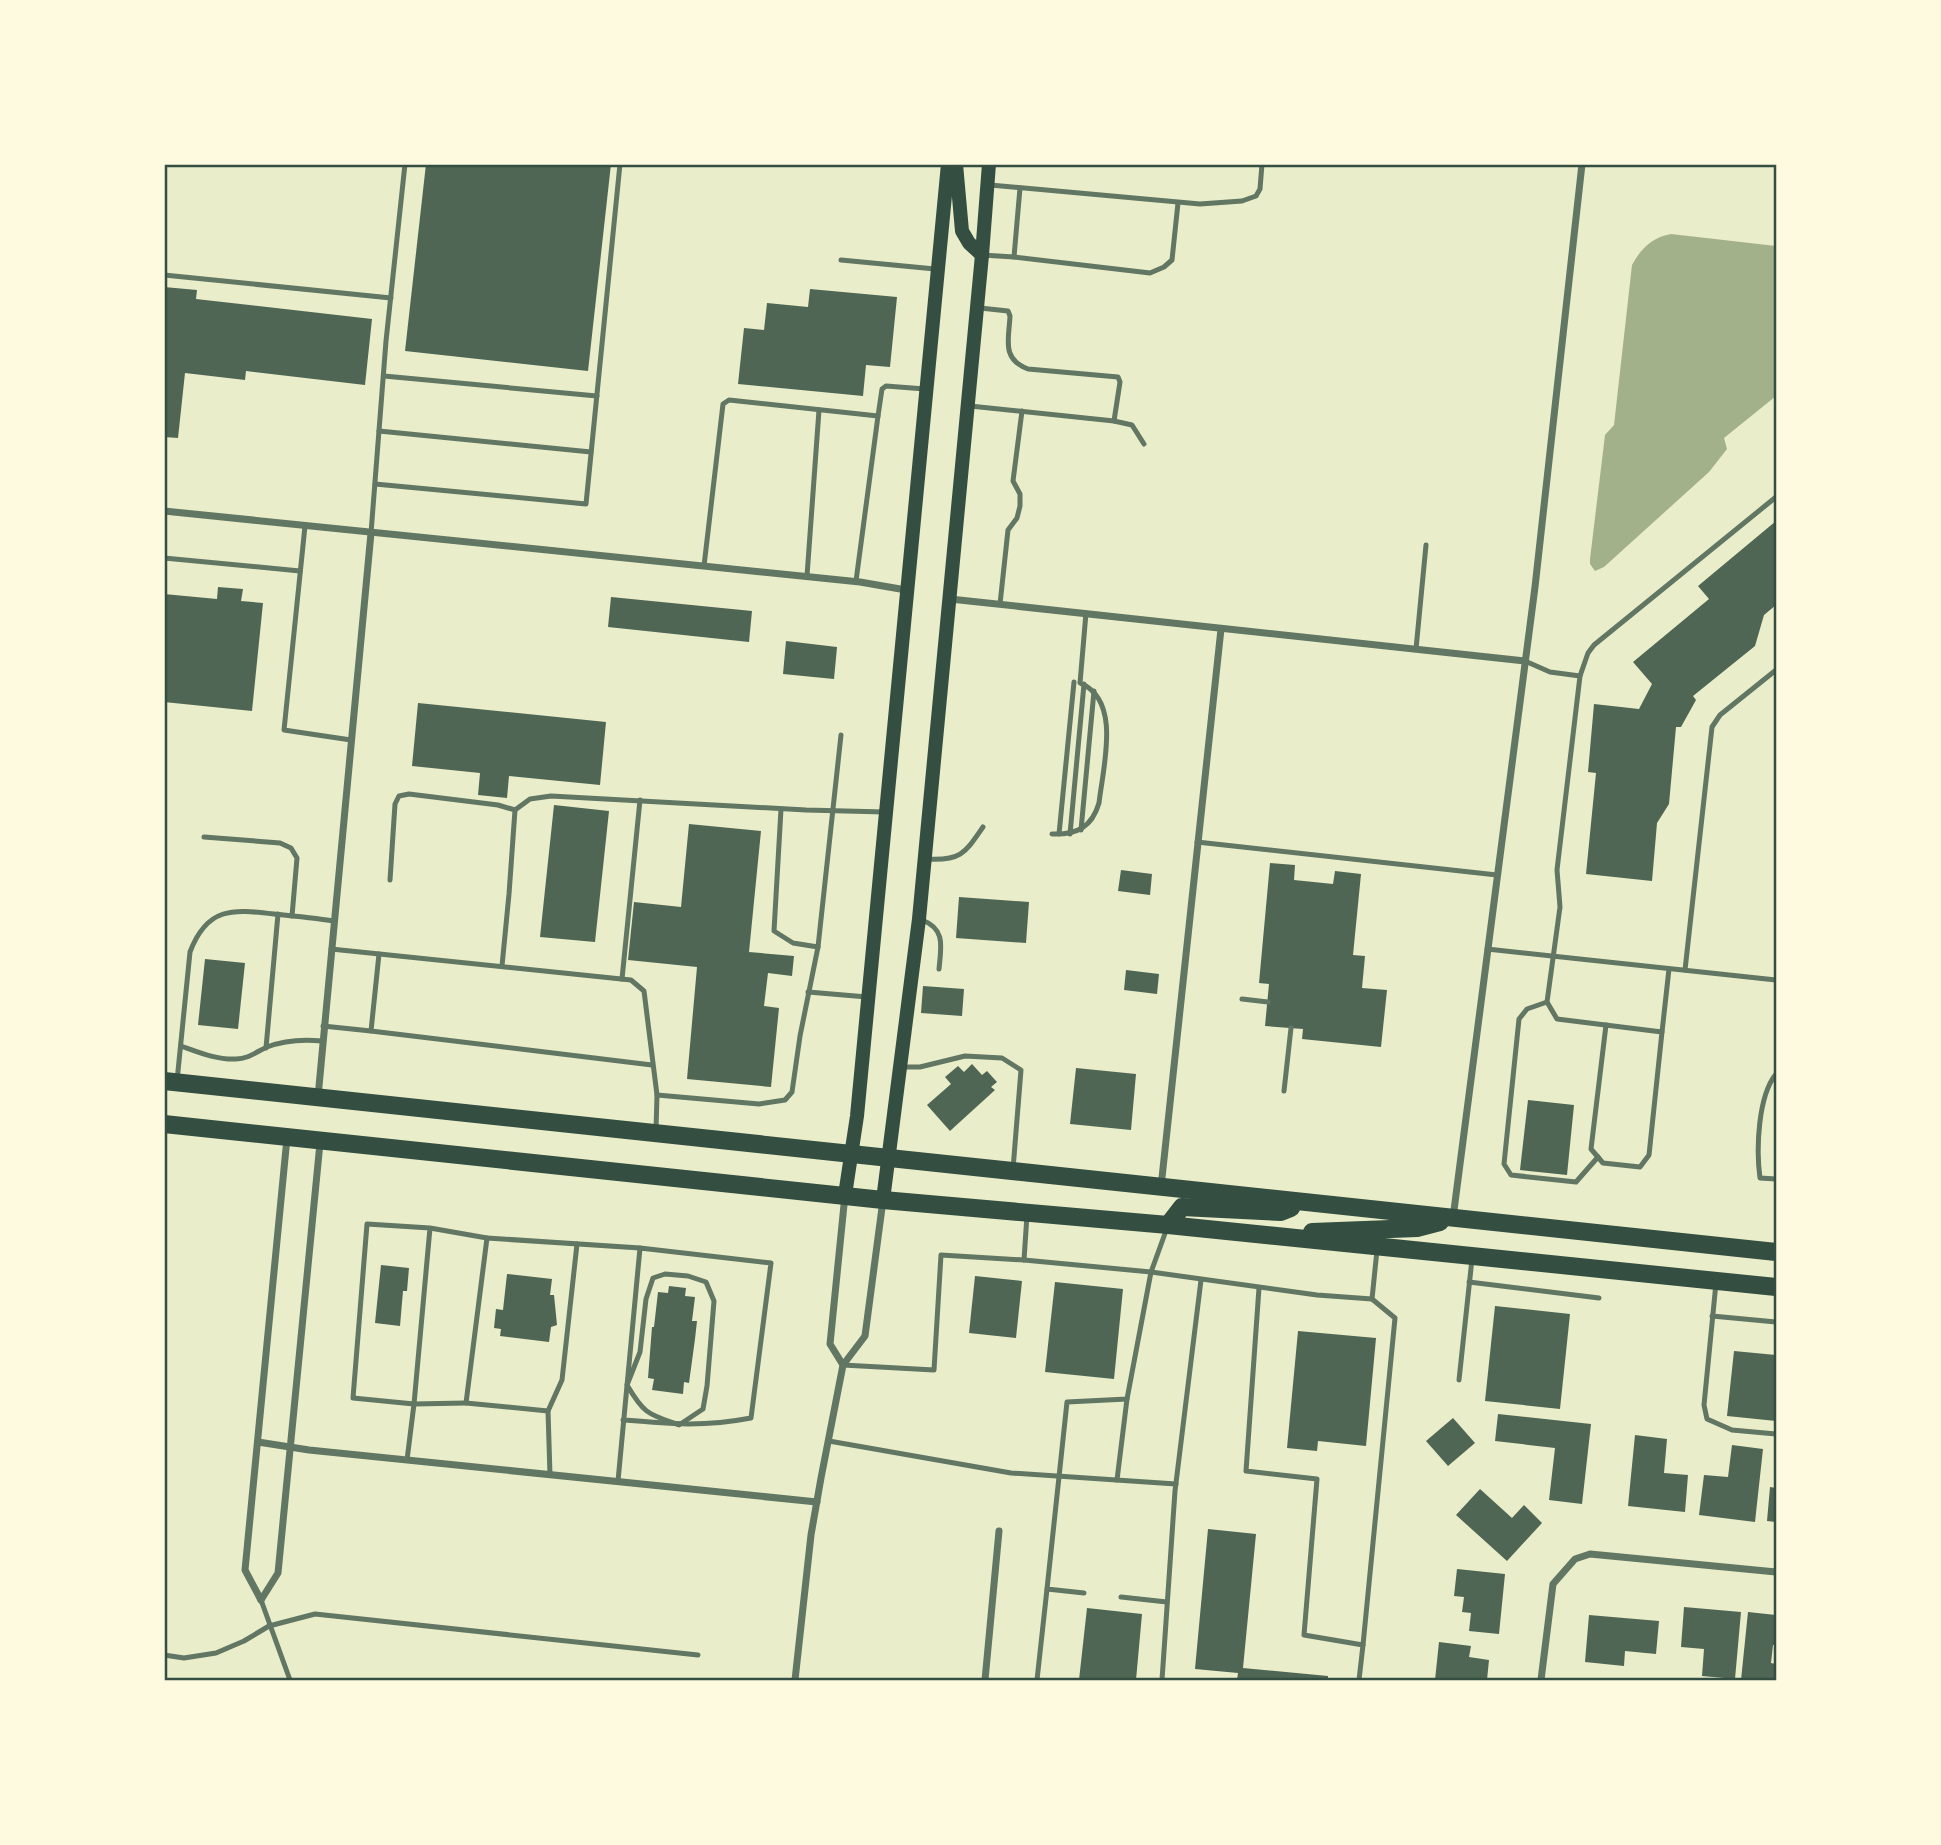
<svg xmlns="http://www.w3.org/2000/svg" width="1941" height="1845" font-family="Rubik,sans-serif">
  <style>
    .water { fill: #a3b18a }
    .building { fill: #4f6655 }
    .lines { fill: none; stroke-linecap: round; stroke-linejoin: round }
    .service { stroke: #617663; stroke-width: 5 }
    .minor { stroke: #617663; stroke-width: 7 }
    .secondary { stroke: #344e41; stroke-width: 14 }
    .primary { stroke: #344e41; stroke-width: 18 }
    .neatline { fill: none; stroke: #344e41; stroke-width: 2.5 }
  </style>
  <rect width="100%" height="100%" fill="#e9edc9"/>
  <path class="water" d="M1671,234L1776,246V396L1724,438L1727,449L1709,472L1604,567L1595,571L1590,564V559L1605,435L1614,425L1632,265C1641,248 1653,237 1671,234Z"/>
  <g class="building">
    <path d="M426,164H611L588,371L405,351Z"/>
    <path d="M164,287L197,290L196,299L372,319L365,385L246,371L245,380L185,373L178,438L164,437Z"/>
    <path d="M810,289L897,297L890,367L866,365L863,396L738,384L744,328L764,330L767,303L808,307Z"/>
    <path d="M1776,521V605L1764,615L1755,646L1693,696L1696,700L1681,727H1676L1669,804L1657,823L1652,881L1586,874L1596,773L1588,772L1594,704L1639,709L1652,684L1633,662L1709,599L1698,586Z"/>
    <path d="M218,587L243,589L241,601L263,603L252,711L164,702V594L217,599Z"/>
    <path d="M611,597L752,611L749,642L608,627Z"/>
    <path d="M786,641L837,647L834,679L783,674Z"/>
    <path d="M418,703L606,722L600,785L509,776L507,798L478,795L480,773L412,766Z"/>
    <path d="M554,805L609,811L595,942L540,937Z"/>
    <path d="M689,824L761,831L749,952L794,956L792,976L768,973L764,1006L779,1008L771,1087L687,1079L697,967L628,960L634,902L681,907Z"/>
    <path d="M1270,863L1295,865L1294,880L1333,884L1335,871L1361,874L1353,955L1365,956L1362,988L1387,990L1381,1047L1302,1039L1303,1029L1265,1026L1269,984L1259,983Z"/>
    <path d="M1121,870L1152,874L1150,895L1118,891Z"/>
    <path d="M959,897L1029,902L1026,943L956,938Z"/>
    <path d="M205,959L245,963L238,1029L198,1025Z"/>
    <path d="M1126,970L1159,974L1157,994L1124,990Z"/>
    <path d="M923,986L964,989L962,1016L921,1013Z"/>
    <path d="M972,1064L982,1075L987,1071L997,1082L991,1087L995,1090L950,1131L927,1105L951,1084L945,1077L958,1066L964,1072Z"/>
    <path d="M1076,1068L1136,1074L1131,1130L1070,1124Z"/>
    <path d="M1528,1100L1574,1105L1567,1175L1520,1170Z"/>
    <path d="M381,1265L409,1268L407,1291H403L400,1326L375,1323Z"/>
    <path d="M507,1274L552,1279L550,1295H554L557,1325L551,1327L549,1342L500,1336L501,1329L494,1328L496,1309L503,1310Z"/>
    <path d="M975,1276L1022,1281L1016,1338L969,1333Z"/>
    <path d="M1055,1282L1123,1289L1114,1379L1045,1372Z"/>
    <path d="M669,1286L686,1288L685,1296L695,1297L692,1321H697L695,1339L689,1383L684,1382L683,1394L652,1390L654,1379L648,1378L652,1327H654L658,1292L668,1293Z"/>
    <path d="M1495,1306L1570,1314L1560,1409L1485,1401Z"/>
    <path d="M1298,1331L1376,1338L1366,1446L1318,1441L1317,1451L1287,1448Z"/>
    <path d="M1734,1351L1776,1355V1421L1727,1416Z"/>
    <path d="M1498,1414L1591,1424L1582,1504L1549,1500L1555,1448L1495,1441Z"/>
    <path d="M1453,1418L1475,1443L1448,1466L1426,1441Z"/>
    <path d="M1635,1435L1667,1439L1664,1473L1688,1475L1685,1512L1628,1506Z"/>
    <path d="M1732,1445L1763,1449L1755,1522L1699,1515L1704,1475L1728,1477Z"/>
    <path d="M1770,1487L1776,1488V1522L1767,1521Z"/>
    <path d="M1480,1489L1512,1518L1524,1505L1542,1523L1507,1561L1456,1515Z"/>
    <path d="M1208,1529L1256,1534L1243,1668L1328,1676V1680H1237L1238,1673L1195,1669Z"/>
    <path d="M1457,1569L1505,1574L1499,1634L1469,1631L1471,1613L1462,1612L1464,1597L1454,1596Z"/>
    <path d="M1684,1607L1741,1612L1735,1679L1702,1676L1704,1649L1681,1647Z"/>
    <path d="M1087,1608L1142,1614L1136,1680H1079Z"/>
    <path d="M1748,1612L1776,1615V1645H1773L1771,1663L1776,1664V1680H1741Z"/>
    <path d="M1589,1615L1659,1621L1656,1654L1625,1651L1624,1666L1585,1662Z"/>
    <path d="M1439,1642L1471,1646L1469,1657L1489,1660L1487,1680H1435Z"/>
  </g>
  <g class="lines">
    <g class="service">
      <path d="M990,185L1200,204L1242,201L1256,196L1260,189L1262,164"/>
      <path d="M982,255L1014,257L1020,188"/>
      <path d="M1014,257L1150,273L1164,267L1172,260L1178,203"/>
      <path d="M841,260L935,269"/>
      <path d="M164,275L391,298"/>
      <path d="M980,308L1008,311L1010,316C1009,339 1001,359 1028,369L1118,377L1120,382L1114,421"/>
      <path d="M384,376L597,396"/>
      <path d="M970,406L1114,421L1132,425L1144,444"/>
      <path d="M379,431L591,452"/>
      <path d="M375,484L586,504L620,164"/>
      <path d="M305,526L284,730L351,740"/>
      <path d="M371,533L386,341L405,164"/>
      <path d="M164,558L300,571"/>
      <path d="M704,566L723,404L729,400L878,416L882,389L886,386L925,389"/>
      <path d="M807,576L819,410"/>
      <path d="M856,581L878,416"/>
      <path d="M1000,604L1008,530L1017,518L1020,506V494L1013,481L1022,411"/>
      <path d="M1416,649L1426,545"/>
      <path d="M1525,661L1550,672L1580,676"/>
      <path d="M781,809L774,931L793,943L818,947L841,735"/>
      <path d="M515,810L530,799L551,796L806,810L885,812"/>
      <path d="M1081,830L1094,691"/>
      <path d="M1052,834C1077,835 1092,827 1099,803C1103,767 1122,700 1080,683L1086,613"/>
      <path d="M1059,834L1074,682"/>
      <path d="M1070,834L1084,684"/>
      <path d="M204,837L280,843L291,848L297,858L292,916"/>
      <path d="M1197,842L1497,875"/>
      <path d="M927,859C961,861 965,853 983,827"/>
      <path d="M390,880L395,804L399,796L409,794L498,805L515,810L509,894L502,966"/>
      <path d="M922,920C946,929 941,947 939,969"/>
      <path d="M331,949L631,980L644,991L657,1095L656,1130"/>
      <path d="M1487,949L1776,980"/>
      <path d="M379,954L371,1031L652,1065"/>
      <path d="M1669,969L1662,1032L1557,1019L1547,1002L1560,907L1557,870L1580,676L1588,653L1594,645L1776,497"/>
      <path d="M1685,970L1712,727L1720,715L1776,670"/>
      <path d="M622,979L640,800"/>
      <path d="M808,992L867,997"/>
      <path d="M1242,999L1268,1002"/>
      <path d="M1547,1002L1527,1009L1519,1019L1504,1164L1511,1175L1576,1182L1598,1157"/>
      <path d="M1606,1025L1591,1149L1603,1163L1640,1167L1649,1155L1662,1032"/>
      <path d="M323,1026L371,1031"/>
      <path d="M181,1046C198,1052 217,1060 236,1059C248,1059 256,1052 267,1047C285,1040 303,1039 322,1041"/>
      <path d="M266,1048L278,914"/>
      <path d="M901,1067H920L965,1056L1002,1058L1021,1070L1013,1169"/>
      <path d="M1776,1074C1758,1096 1756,1149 1760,1178L1776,1179"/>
      <path d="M177,1081L190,952C207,907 232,909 274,914C294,916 314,918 334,921"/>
      <path d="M1284,1091L1291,1028"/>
      <path d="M657,1095L759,1104L785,1100L792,1092L800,1036L818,947"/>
      <path d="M430,1228L414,1404L353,1398L367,1224L430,1228L487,1238"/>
      <path d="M1167,1228L1151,1272L1317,1295L1372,1299L1377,1250"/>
      <path d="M1024,1260L1027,1215"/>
      <path d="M665,1274L688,1276L706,1282L714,1301L707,1386L703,1409L679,1425C648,1414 644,1414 627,1385L640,1352L646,1299L653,1278Z"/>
      <path d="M1469,1282L1599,1298"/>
      <path d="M1716,1283L1704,1405L1707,1419L1732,1430L1776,1434"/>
      <path d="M1259,1288L1246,1471L1317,1479L1304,1635L1363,1645L1395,1318L1372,1299"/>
      <path d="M1712,1316L1776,1322"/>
      <path d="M843,1365L934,1370L941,1255L1024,1260L1151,1272L1127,1399L1067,1402L1047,1589L1084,1593"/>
      <path d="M1459,1380L1472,1259"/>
      <path d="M548,1411L466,1403L487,1238L640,1248"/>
      <path d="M829,1441L1011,1473L1176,1484"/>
      <path d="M407,1460L414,1404L466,1403"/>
      <path d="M550,1475L548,1411L562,1380L577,1244"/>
      <path d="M1117,1480L1127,1399"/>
      <path d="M618,1481L640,1248L771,1263L751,1418C704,1427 670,1424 623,1420"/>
      <path d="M1121,1597L1167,1602"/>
      <path d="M261,1600L290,1680"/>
      <path d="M164,1655L184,1658L216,1653L244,1641L269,1626L315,1614L698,1655"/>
      <path d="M1037,1680L1047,1589"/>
      <path d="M1162,1680L1175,1491L1201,1280"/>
      <path d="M1359,1680L1363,1645"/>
    </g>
    <g class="minor">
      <path d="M164,511L860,582L906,590"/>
      <path d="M950,599L1525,661"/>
      <path d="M318,1097L371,533"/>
      <path d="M1161,1187L1221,629"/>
      <path d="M1453,1218L1535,587L1582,164"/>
      <path d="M843,1365L830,1344L845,1195"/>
      <path d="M258,1442L309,1450L817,1502"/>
      <path d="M261,1600L245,1570L287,1138"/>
      <path d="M261,1600L278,1573L320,1143"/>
      <path d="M795,1680L811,1535L821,1478L843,1365L865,1336L883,1200"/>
      <path d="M985,1680L999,1531"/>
      <path d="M1541,1680L1553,1584L1575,1559L1590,1554L1776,1572"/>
    </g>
    <g class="secondary">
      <path d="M956,164L962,231L969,243L982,255"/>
      <path d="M845,1195L857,1116L948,164"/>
      <path d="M883,1200L919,919L982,255L989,164"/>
    </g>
    <g class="primary">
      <path d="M164,1081L1776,1252"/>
      <path d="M164,1124L883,1200L1168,1225L1776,1287"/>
      <path d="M1168,1225L1182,1207L1281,1212L1291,1208"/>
      <path d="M1312,1232L1417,1228L1440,1222"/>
    </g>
  </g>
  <rect width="1941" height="1845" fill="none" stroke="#fefae0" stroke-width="332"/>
  <rect x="166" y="166" width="1609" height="1513" class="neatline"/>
</svg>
